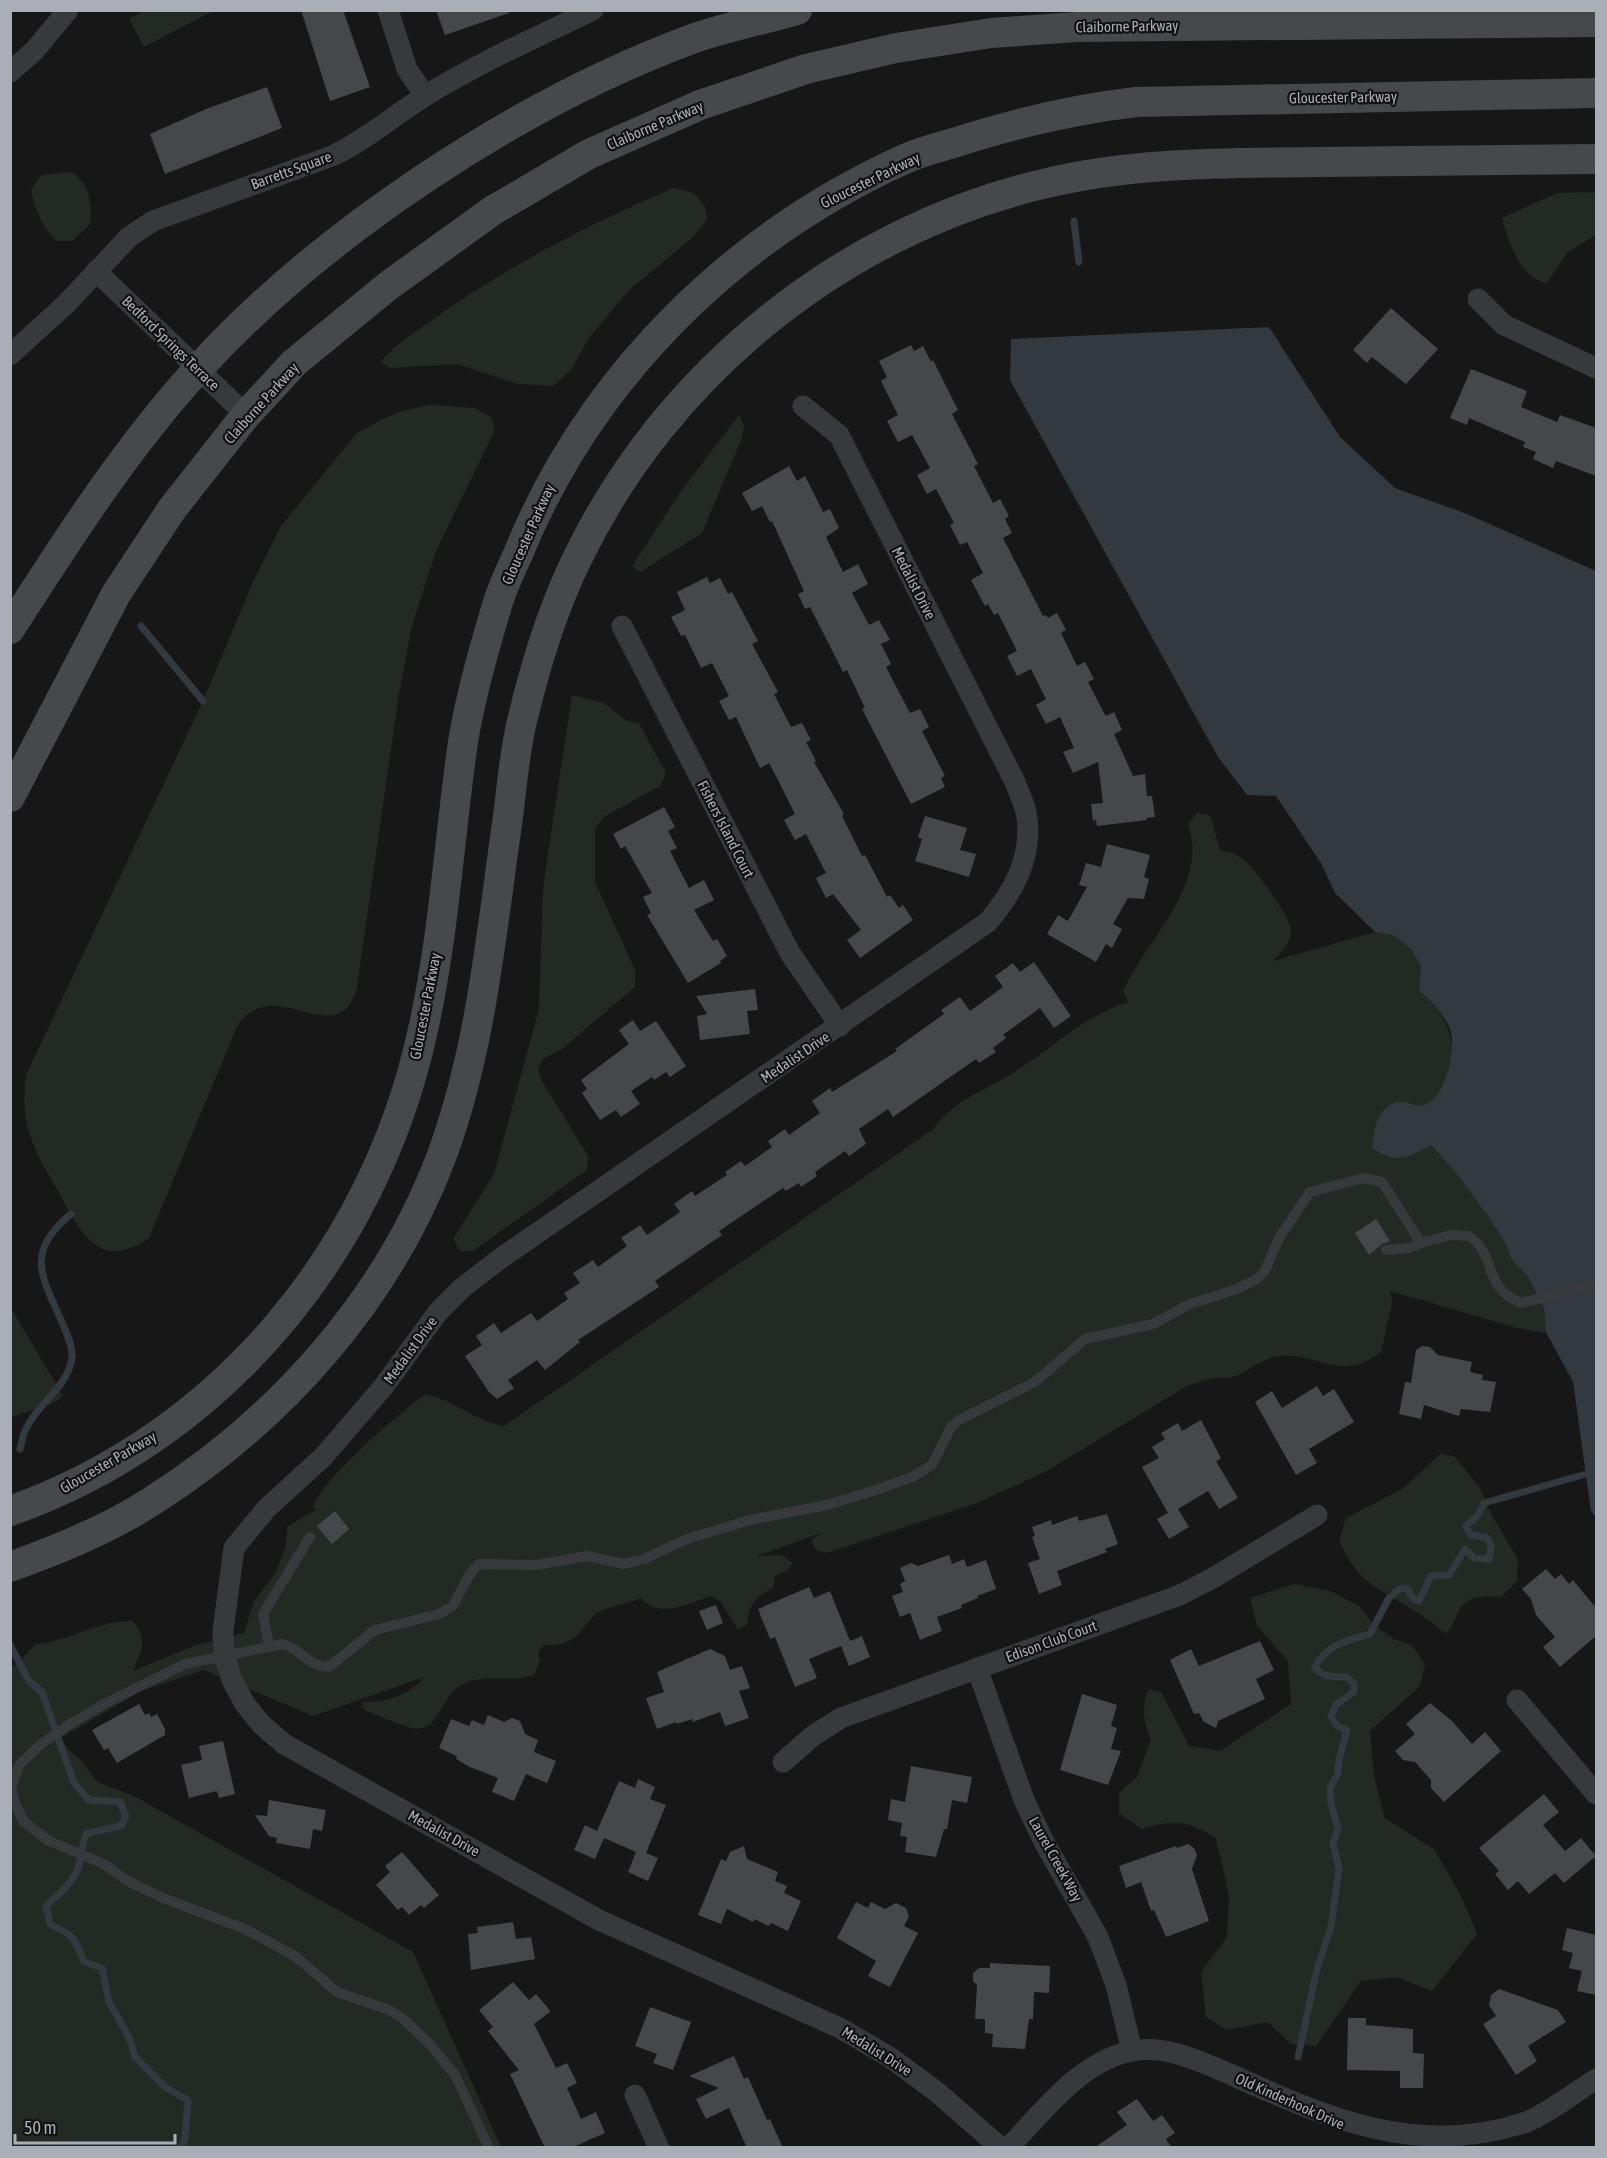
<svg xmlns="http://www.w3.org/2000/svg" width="1607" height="2158" font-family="'Asap Condensed',sans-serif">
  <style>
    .green { fill: #232a24 }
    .water { fill: #32393f }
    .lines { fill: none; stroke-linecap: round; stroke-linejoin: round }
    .stream { stroke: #32393f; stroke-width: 7 }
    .building { fill: #46474a }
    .service { stroke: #38393d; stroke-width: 10 }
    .minor { stroke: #38393d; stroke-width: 21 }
    .secondary { stroke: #46484c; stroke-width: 30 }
    .labels { text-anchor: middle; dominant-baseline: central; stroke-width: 4.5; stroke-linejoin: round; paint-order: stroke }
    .street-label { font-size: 15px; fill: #aaaeb6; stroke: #121213 }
  </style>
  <rect width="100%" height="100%" fill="#171718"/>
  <g class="green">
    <path d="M145,10H213V11L144,47L129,19Z"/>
    <path d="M71,172C90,184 92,203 90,224L72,241H56C42,226 35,211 31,190L41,175Z"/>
    <path d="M674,188L694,193L705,207L707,220L692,238L629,290L589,338L571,370L553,386L518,384L457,364L389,368L381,361C397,343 416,331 435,318C508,266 591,223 674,188Z"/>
    <path d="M1596,192V235L1567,253L1547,283C1519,278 1509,242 1502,218L1557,193Z"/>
    <path d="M431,405L475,408L491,417L495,430L436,551L411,629L398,700L356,993C353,998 350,1005 346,1009C317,1033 272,980 238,1024L149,1238C98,1273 80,1231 58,1191C47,1172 34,1151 28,1129C23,1111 24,1094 26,1075L203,701L253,582L281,526L356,434L380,420L405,410Z"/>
    <path d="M739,415L744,426L742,438L702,533L640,572L632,566L682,490Z"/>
    <path d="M572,695L604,703L627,721L639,723L666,773L660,786L604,817L595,829V882L635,970V987L562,1049L543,1059L538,1069L542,1081L588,1156L587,1170L473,1251H460L453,1239L494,1174L539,1009L543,887Z"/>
    <path d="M1197,813L1210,815L1220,850C1230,852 1237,854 1245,861C1255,869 1291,917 1291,930C1291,943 1282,952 1273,961L1375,932L1393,935L1412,950L1422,966L1419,990C1440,1011 1450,1022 1453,1053L1596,1342L1517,1328L1390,1291L1392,1303L1381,1352C1338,1385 1318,1349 1274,1357C1258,1360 1248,1372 1233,1377C1226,1379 1220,1377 1214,1378C1205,1379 1196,1384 1187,1386L1045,1472L977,1503L827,1553L816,1550L811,1540L823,1532L757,1556L782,1555L793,1563L786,1571L775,1576L773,1588C754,1597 749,1605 747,1625L738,1629L720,1601L711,1596C690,1603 658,1620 641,1598C632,1602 603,1608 596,1614C578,1632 574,1647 544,1645L538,1652L540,1661L534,1675C514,1682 494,1676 474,1680C438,1687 443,1735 412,1728C396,1724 380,1716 364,1710L362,1702C387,1702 408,1697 424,1677L313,1716L204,1670L141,1691L61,1738L68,1749L82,1761L97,1782L134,1796L413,1952L501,2147H11L10,1665L13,1667L36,1644C70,1641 98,1620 133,1621C149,1643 141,1649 133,1671L196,1645L244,1633L254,1601L275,1574L286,1545L287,1527L317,1509L312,1507C332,1469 391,1421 425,1394C454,1400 475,1421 504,1426L932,1130C958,1096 988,1090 1022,1067C1057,1044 1088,1014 1128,1002L1123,991C1146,940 1210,885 1188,824Z"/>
    <path d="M10,1306L63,1396C51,1408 26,1410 11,1418Z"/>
    <path d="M1440,1454L1454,1456L1480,1488L1488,1508L1518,1560L1517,1581L1501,1597C1488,1596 1468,1595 1460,1609C1454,1618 1454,1627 1445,1634C1420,1610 1392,1600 1366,1580C1354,1570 1346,1555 1339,1541L1346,1518L1404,1488Z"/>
    <path d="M1294,1584L1330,1591L1359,1606L1373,1624L1394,1639L1412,1645L1425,1665L1420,1686L1370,1731L1374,1777L1385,1818L1434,1849L1460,1894L1477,1934L1432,1991L1397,1977L1361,1981L1316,2046L1291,2044L1268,2022L1226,2030L1206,2017L1201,1972L1227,1937L1229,1895L1216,1839C1190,1820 1173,1819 1142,1829L1119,1813V1793L1137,1777L1151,1739C1143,1722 1141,1706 1149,1689L1161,1692L1189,1746L1220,1751L1291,1704L1288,1661L1257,1626L1250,1598Z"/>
  </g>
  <path class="water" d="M1269,327L1340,437L1395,488L1467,514L1596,571V1518L1591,1511L1573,1382L1546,1332L1544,1308L1528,1276L1512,1260L1506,1244L1491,1220L1454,1170L1431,1145C1408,1158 1394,1165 1372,1147C1375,1130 1375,1113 1392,1104C1404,1097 1415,1110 1427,1104C1446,1095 1457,1048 1450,1029C1445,1015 1429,1000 1419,990L1421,966L1412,950L1393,935L1375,932L1335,893L1321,863L1276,796L1247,795L1218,757L1010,380L1011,339Z"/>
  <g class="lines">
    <g class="stream">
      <path d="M1074,221L1079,262"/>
      <path d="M141,626L203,701"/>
      <path d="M20,1449C22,1442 23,1433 27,1427C38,1403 68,1387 72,1358C73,1348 68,1337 64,1327C44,1279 22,1254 71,1214"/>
      <path d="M10,1645L29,1681L42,1692L74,1783L89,1800L120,1802L126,1816L122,1825C110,1830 99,1829 86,1834C81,1846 82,1857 78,1868C73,1883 58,1895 46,1906L50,1924C74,1937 73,1934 84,1962L102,1968L109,2002L129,2037L135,2057L166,2088L188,2100L185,2138L181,2148"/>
      <path d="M1298,2057L1317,1969L1331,1927L1339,1869L1333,1843L1338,1828L1331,1804L1330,1788L1338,1774L1339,1759L1347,1730L1337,1726L1331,1716L1336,1705L1354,1692V1684L1347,1677C1334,1676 1323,1679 1315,1667C1328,1644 1345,1641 1370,1634L1389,1598L1399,1589L1407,1588L1413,1598L1419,1601L1431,1576L1449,1575L1465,1549L1474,1558L1489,1559L1491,1546L1487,1538L1471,1535L1466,1526L1478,1515L1484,1503L1586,1474"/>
    </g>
  </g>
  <g class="building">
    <path d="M301,10H343L370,87L330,101Z"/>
    <path d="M436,10H508L509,13L445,35Z"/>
    <path d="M267,87L282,128L165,174L150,134L206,109Z"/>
    <path d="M1391,308L1438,349L1406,384L1372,357L1367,363L1353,350Z"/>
    <path d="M911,345L914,351L923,346L931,362L933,360L958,410L952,414L978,464L974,466L993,503L1000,499L1009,516L1005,519L1012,533L1003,538L1043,616L1046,615L1048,618L1057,613L1066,630L1061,633L1077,666L1085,662L1094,679L1088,682L1104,713L1106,716L1114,712L1122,730L1114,734L1133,776L1145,774L1147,796H1152L1155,817L1146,818L1147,820L1097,826L1096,820L1093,821L1091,804L1103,803L1098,762L1073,773L1063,752L1074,748L1060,717L1046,724L1036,705L1046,699L1031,669L1017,676L1007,656L1017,651L998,613L994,615L988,604L985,606L971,580L983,573L967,542L960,545L950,525L954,523L936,489L927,494L917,475L930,468L912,435L898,442L887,421L898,415L881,381L887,377L879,361Z"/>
    <path d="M1471,369L1527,391L1521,407L1557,422L1560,415L1596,428V476L1556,461L1553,468L1533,459L1536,452L1523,447L1525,442L1469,418L1467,425L1450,418Z"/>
    <path d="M789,466L797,481L805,476L823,512L830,509L839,528L826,537L843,572L858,564L868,584L852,593L869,625L879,620L890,640L881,644L891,664L886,667L910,713L920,709L929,727L922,731L945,776L941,778L945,787L911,804L862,709L865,708L847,670L843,672L810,607L805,609L798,594L804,591L772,521L770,522L762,506L752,511L742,493Z"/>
    <path d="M707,577L710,583L720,578L728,594L732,592L758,641L752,644L778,692L774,694L791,727L802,723L811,740L806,742L816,761L814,762L844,814L842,816L862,856L865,855L887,897L890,895L899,908L903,905L913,920L860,958L847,940L861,930L833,894L826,898L816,878L826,873L806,834L795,840L784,820L795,814L778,780L769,763L760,768L736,717L729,720L719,701L729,696L712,663L701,668L685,635L681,636L671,617L685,610L677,592Z"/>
    <path d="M664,807L675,827L668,831L677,848L670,851L689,888L704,880L714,900L694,910L713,941L717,939L727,956L720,961L721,963L688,983L647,915L651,913L643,897L652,893L625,846L621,849L613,834Z"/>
    <path d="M925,816L967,828L960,850L976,854L969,877L915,861L922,839L918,837Z"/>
    <path d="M1107,844L1150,855L1144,877L1149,879L1144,899L1128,898L1113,924L1122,929L1112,948L1106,944L1096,962L1047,934L1058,915L1068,921L1087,887L1079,885L1086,863L1101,867Z"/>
    <path d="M1034,962L1071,1016L1054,1028L1040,1008L1003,1035L1006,1038L993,1048L996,1052L979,1063L976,1059L893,1117L888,1109L859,1129L866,1144L849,1156L845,1151L815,1172L817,1176L801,1187L799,1183L786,1191L783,1188L719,1231L722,1235L655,1281L659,1287L578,1340L580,1342L545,1370L537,1360L508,1380L514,1388L497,1399L489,1392L465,1356L482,1345L476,1336L494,1323L501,1333L531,1313L537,1321L568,1299L564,1293L580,1283L573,1273L593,1260L598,1267L627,1246L621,1238L640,1225L647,1235L680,1212L674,1204L692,1191L695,1196L727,1175L725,1172L741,1161L745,1166L772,1147L768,1141L785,1129L789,1135L820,1113L812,1101L830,1088L832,1092L897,1051L895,1049L944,1014L941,1010L960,997L970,1011L1003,987L995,976L1013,963L1020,972Z"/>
    <path d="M755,989L758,1010L747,1011L750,1034L700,1040L697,1016L707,1014L696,996Z"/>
    <path d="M633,1020L640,1031L656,1021L686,1066L670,1077L666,1072L654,1080L652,1077L631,1091L640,1104L621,1117L616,1110L600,1120L582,1093L587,1089L581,1080L629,1044L619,1030Z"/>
    <path d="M1376,1219L1390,1241L1382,1244L1369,1255L1355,1233Z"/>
    <path d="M1422,1346L1430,1347L1438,1355L1472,1362L1470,1372L1483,1375L1482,1380L1496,1382L1490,1412L1461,1409L1459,1416L1424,1405L1421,1419L1399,1414L1405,1382L1411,1383L1416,1350Z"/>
    <path d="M1317,1386L1323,1396L1334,1389L1354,1422L1309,1449L1317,1463L1296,1475L1255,1402L1272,1391L1282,1408Z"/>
    <path d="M1201,1420L1221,1458L1216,1461L1238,1498L1219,1509L1208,1491L1178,1509L1189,1527L1169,1539L1157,1519L1168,1513L1142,1467L1159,1458L1152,1447L1165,1439L1161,1433L1178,1423L1182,1431Z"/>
    <path d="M335,1511L349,1529L332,1544L317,1526Z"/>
    <path d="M1107,1514L1118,1544L1105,1549L1107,1552L1057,1571L1062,1585L1039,1594L1028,1563L1040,1559L1032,1537L1035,1536L1032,1527L1051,1520L1052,1525L1077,1516L1079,1521Z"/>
    <path d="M949,1555L952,1564L964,1559L967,1567L986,1560L996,1589L977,1596L978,1598L961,1605L962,1608L937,1617L942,1631L920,1640L910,1613L900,1617L892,1596L903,1592L900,1584L905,1581L900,1568L911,1563L918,1566Z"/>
    <path d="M1546,1569L1555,1579L1561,1574L1569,1584L1573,1580L1596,1608V1636L1560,1667L1543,1647L1555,1637L1536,1615L1531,1599L1522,1589Z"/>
    <path d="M809,1587L814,1598L830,1591L850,1641L862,1636L870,1657L849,1666L841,1646L809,1659L817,1678L795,1687L775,1637L770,1639L758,1609Z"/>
    <path d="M716,1605L723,1623L707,1630L699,1611Z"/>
    <path d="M1260,1641L1274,1670L1256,1679L1265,1699L1218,1721L1216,1728L1204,1722L1199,1713L1194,1714L1170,1660L1191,1649L1199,1666Z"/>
    <path d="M710,1649L725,1656L730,1670L742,1666L750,1688L739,1691L749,1718L725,1726L720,1712L693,1722L692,1719L677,1724L676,1722L657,1729L646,1698L664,1692L657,1672Z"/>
    <path d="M1082,1694L1117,1705L1111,1726L1117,1728L1111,1749L1121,1751L1108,1785L1060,1770Z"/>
    <path d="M1430,1703L1452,1721L1472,1744L1485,1732L1501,1751L1444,1802L1431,1788V1780L1415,1762L1403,1760L1395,1751L1415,1734L1406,1724Z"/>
    <path d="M139,1704L145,1715L149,1713L151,1717L157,1714L165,1729V1735L117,1763L108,1748L104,1750L92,1730Z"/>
    <path d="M488,1715L504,1722L512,1718L520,1721L525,1734L538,1740L534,1752L556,1761L547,1783L526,1774L514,1801L492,1792L498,1778L470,1767L456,1759L457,1756L439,1748L451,1719L469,1726L472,1720L484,1725Z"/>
    <path d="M223,1741L235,1794L219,1798L217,1791L189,1798L181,1765L202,1760L199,1746Z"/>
    <path d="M911,1766L972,1777L967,1803L952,1800L947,1829H944L936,1857L905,1852L907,1837L900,1836L902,1823L888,1820L891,1799L905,1802Z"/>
    <path d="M638,1779L655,1787L650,1799L666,1805L646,1853L658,1858L648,1881L628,1872L636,1852L604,1838L595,1859L574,1850L585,1825L597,1831L619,1781L635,1788Z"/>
    <path d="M1544,1794L1559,1812L1543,1825L1565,1851L1581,1838L1596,1856L1564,1883L1555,1873L1529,1894L1518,1881L1508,1890L1495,1874L1499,1871L1479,1848Z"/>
    <path d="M269,1800L326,1810L322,1831L313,1829L310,1849L276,1843L277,1838L269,1836L255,1815L267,1816Z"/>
    <path d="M1188,1844L1194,1848L1197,1855L1192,1869L1209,1921L1166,1937L1154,1910L1151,1911L1141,1882L1126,1888L1119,1866L1176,1846L1177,1848Z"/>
    <path d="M744,1846L747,1859L778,1872L775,1881L787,1886L784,1893L801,1901L788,1931L771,1923L769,1926L754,1919L753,1922L727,1909L721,1924L698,1915L721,1859L726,1861L730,1852Z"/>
    <path d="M402,1852L439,1895L424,1908L421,1905L409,1915L402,1907L398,1910L376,1885L390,1872L385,1866Z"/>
    <path d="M856,1902L868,1908L871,1902L885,1909L896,1903L906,1908L909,1916L904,1926L918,1933L890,1987L868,1976L876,1961L837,1938Z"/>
    <path d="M513,1922L516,1939L531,1937L535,1959L471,1970L468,1934L478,1933L477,1927Z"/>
    <path d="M1567,1928L1596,1935V1995L1577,1991L1582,1971L1569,1968L1573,1953L1562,1950Z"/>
    <path d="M990,1963L1050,1966L1049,1993L1034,1992L1033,2019H1029L1025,2049L992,2047L993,2034L985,2033V2019H975L977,1985L973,1981V1973L979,1968H990Z"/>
    <path d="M513,1982L529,2000L536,1994L548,2008L550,2012L534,2024L556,2068L567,2063L577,2083L567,2088L581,2119L596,2112L605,2133L571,2148H545L510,2074L519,2070L488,2031L493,2027L479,2010Z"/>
    <path d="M1499,1989L1558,2010L1566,2022L1528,2046L1537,2061L1516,2075L1483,2024L1496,2016L1489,2005L1491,1995Z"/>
    <path d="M650,2007L691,2022L673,2070L653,2063L657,2054L635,2046Z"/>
    <path d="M1348,2018H1366V2025L1413,2029V2053L1424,2054L1423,2088H1400V2071L1347,2070Z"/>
    <path d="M734,2056L744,2079L748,2077L767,2120L770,2119L783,2148H747L729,2108L706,2119L696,2099L719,2088L689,2076Z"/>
    <path d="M1137,2099L1153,2121L1162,2115L1175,2133L1166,2139L1172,2148H1094L1127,2125L1117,2112Z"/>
  </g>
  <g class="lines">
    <g class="service">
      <path d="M1386,1250L1409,1248L1421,1243"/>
      <path d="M269,1645L263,1614L310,1537"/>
      <path d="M489,2148L455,2075L428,2042L402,2018L389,2010L337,1992L295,1956L245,1929L163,1898L126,1880L104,1864L49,1841L23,1821L16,1805L11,1789L19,1765L40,1745L67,1726L104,1704L185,1664L283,1644C300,1648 312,1670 330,1666L375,1630L439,1614L453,1606L469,1575L479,1564L537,1565L587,1556L624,1564L644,1559L687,1539L750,1520L827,1505L873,1491L912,1477L932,1465L951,1427L959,1420L1035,1382L1085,1339L1153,1324L1190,1304L1237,1289L1257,1279L1265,1271L1279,1238L1310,1192L1364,1178L1382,1182L1421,1243L1451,1235L1469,1236C1498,1256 1481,1286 1521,1303L1596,1284"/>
    </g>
    <g class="minor">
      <path d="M388,10L407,69L425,96"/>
      <path d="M10,72L34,51L68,10"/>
      <path d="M96,271L246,415"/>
      <path d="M1478,299L1504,325L1596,368"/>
      <path d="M10,355L66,304L129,237L153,221L332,156C366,140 393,116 425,96C478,63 537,37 593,10"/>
      <path d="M803,406L839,435L1015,782C1019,793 1026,806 1027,818C1032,859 1013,892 988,922L501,1258L462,1288L438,1312L384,1386L323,1457L266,1509L234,1548L223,1631L224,1655L232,1680L245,1704L261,1724L284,1744L599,1920L840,2028L891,2058L937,2092L1001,2148"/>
      <path d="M622,626L790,953L840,1026"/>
      <path d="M977,1668L1024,1800L1044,1842L1098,1937L1116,1985L1132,2051"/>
      <path d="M1517,1700L1596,1794"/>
      <path d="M783,1762L814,1735L841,1718L1180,1595L1213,1578L1317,1515"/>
      <path d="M635,2095L659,2148"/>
      <path d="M1008,2148C1043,2112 1080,2061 1132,2051C1165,2044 1202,2062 1232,2075C1329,2119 1419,2158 1527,2122C1551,2111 1574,2093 1596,2079"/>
    </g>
    <g class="secondary">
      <path d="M10,629C67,540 126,448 198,369C322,233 519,103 692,39C726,27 762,20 797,10"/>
      <path d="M10,797L116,594L172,509L246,415L294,363L388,286L492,211L589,154L700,105L806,69L896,48L991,33L1077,27L1596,22"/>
      <path d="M10,1511C222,1436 374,1251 422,1034C444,938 449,839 463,742C470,698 483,652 496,609C501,590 510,572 518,554C590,377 733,236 907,158C925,150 945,146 963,140C1020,122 1076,109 1136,102L1596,93"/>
      <path d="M10,1567C59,1549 109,1529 152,1501C281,1419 388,1299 442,1155C481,1049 491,935 507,824C512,789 514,751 523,717C536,663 553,607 578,557C667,373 843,231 1043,184C1133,162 1227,163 1319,162C1411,161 1504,160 1596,159"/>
    </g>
  </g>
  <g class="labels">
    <g class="street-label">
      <text transform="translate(1127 26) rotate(-1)">Claiborne Parkway</text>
      <text transform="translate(1343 97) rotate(-1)">Gloucester Parkway</text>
      <text transform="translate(655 125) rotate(-23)">Claiborne Parkway</text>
      <text transform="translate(291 170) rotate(-20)">Barretts Square</text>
      <text transform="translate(870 180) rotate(-26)">Gloucester Parkway</text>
      <text transform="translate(171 343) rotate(44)">Bedford Springs Terrace</text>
      <text transform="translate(261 403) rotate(-48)">Claiborne Parkway</text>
      <text transform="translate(528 534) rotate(-66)">Gloucester Parkway</text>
      <text transform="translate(914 583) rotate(63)">Medalist Drive</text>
      <text transform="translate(726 829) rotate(63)">Fishers Island Court</text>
      <text transform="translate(425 1006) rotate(-79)">Gloucester Parkway</text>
      <text transform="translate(795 1057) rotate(-34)">Medalist Drive</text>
      <text transform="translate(410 1350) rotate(-54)">Medalist Drive</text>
      <text transform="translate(108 1462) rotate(-30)">Gloucester Parkway</text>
      <text transform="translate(1051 1641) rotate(-20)">Edison Club Court</text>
      <text transform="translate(444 1833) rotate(29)">Medalist Drive</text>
      <text transform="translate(1056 1859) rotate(61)">Laurel Creek Way</text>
      <text transform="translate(877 2051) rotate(32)">Medalist Drive</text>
      <text transform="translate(1290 2101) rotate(24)">Old Kinderhook Drive</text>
    </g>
  </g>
  <rect width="1607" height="2158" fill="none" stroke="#aaaeb6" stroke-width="24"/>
  <path d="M15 2134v9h160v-9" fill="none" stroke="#aaaeb6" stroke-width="3"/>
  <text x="24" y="2134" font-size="18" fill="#aaaeb6" stroke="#121213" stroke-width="4.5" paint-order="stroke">50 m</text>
</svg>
